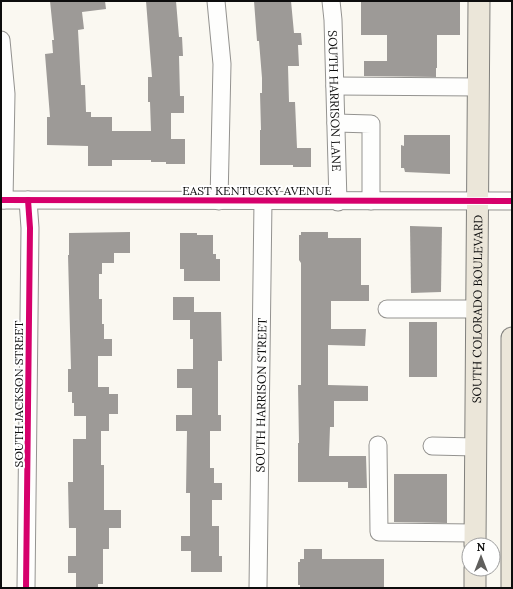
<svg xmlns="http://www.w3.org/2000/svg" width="513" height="589" font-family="Lora,serif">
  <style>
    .building { fill: #9d9a97 }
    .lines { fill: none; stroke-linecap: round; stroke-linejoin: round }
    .minor-casing { stroke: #949390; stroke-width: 19 }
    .major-casing { stroke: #81807d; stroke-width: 23 }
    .minor { stroke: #fefefd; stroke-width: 17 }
    .major { stroke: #ebe6d9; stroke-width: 21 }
    .cycleway-casing { stroke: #fff; stroke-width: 8 }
    .cycleway { stroke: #d6006c; stroke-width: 6 }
    .labels { text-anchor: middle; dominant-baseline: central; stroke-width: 4; stroke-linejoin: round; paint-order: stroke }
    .street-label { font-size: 12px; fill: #0d0d0d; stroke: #fff }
  </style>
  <rect width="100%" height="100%" fill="#faf8f1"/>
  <g class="building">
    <path d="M50,1H105L106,9L82,12L84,29L78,30L81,85H85L86,112H91V117H112V131H151L150,102H148V77H152L146,1H176L179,37H182L183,56H179L180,96H184V113H171V139H185V164H166V162H151V160H112V166H88V146L47,145V117H50L45,54L53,53L52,40H54Z"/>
    <path d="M254,1H291L294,33H301L302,45H298L299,66H288L289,102H295L297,148H311V167H293V165H260V130H261L260,93H262V78L259,41H257Z"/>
    <path d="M361,1H460V35H437V68H436V77L364,76V61H387V35H361Z"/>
    <path d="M404,135H450V174L405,172L404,168H401V145L404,146Z"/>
    <path d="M410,226L442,227L441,292L411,293Z"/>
    <path d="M130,232V253H114V263H102V274H99V299H102V324H104V339H112V356H98V387H109V394H118V414H109V431H101V465H104V510H121V528H109V549H103V584H98V588H76V573H68V556H76V528H69L68,482H73V439H86V416H74V403H72V392H68V369H71L68,255H69V233Z"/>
    <path d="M301,232H328V238H361V285H369V301H331V329H366L365,346L328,345V385L368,386V401H334V427H330L329,456H366L367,488H348V482H298V443H299L298,385H301V263L299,260V235H301Z"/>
    <path d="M180,233H197V235H213V254H216V259H220V281H184V269H180Z"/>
    <path d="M173,297H194V312H221L222,361H218V415H221V431H210V468H214V483H222V500H212V526H219V556H222V572H191V551H181V536H190V493H186L187,431H176V415H192V388H177V369H193V339H190V320H173Z"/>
    <rect x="409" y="322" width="28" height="55"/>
    <path d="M394,474H447V523L394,522Z"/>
    <path d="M304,549H322V559H384V588H300V585H298V562H300V559H304Z"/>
  </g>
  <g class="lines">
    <defs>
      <g id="minor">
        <path d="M216,1L222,64L219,201"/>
        <path id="s1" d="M331,1L333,20L338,202"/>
        <path d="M1,40L6,94L4,200"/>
        <path d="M335,86L479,87"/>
        <path d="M336,123L371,124V201"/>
        <path d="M1,200L512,201"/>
        <path d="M387,309H477"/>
        <path d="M378,445L379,532L475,533"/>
        <path d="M432,446L476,447"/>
        <path d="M26,588L30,228L28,200"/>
        <path id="s2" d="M258,588L263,201"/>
      </g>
      <g id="major">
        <path id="s3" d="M475,545L479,1"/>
        <path d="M475,588V569"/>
        <path d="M512,588V338"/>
      </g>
    </defs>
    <use href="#minor" class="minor-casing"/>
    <use href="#major" class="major-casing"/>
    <use href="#minor" class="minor"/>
    <use href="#major" class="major"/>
    <defs>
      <g id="cycleway">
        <path d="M1,200L512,201"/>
        <path d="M26,588L30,228L28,200"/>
      </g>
    </defs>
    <use href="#cycleway" class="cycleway-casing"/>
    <use href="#cycleway" class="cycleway"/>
  </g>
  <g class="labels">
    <g class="street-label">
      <text stroke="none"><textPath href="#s1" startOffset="100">SOUTH HARRISON LANE</textPath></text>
      <text x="257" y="190">EAST KENTUCKY AVENUE</text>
      <text stroke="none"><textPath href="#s3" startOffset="236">SOUTH COLORADO BOULEVARD</textPath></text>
      <text transform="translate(18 394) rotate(-90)">SOUTH JACKSON STREET</text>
      <text stroke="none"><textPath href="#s2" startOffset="193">SOUTH HARRISON STREET</textPath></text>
    </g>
  </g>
  <rect width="513" height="589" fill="none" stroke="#0d0d0d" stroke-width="4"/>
  <g transform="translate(481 557)"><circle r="19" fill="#ffffff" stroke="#9e9e9e"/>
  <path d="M0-3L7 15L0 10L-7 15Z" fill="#605f5d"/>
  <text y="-6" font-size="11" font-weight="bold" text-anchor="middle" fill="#0d0d0d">N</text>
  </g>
</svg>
